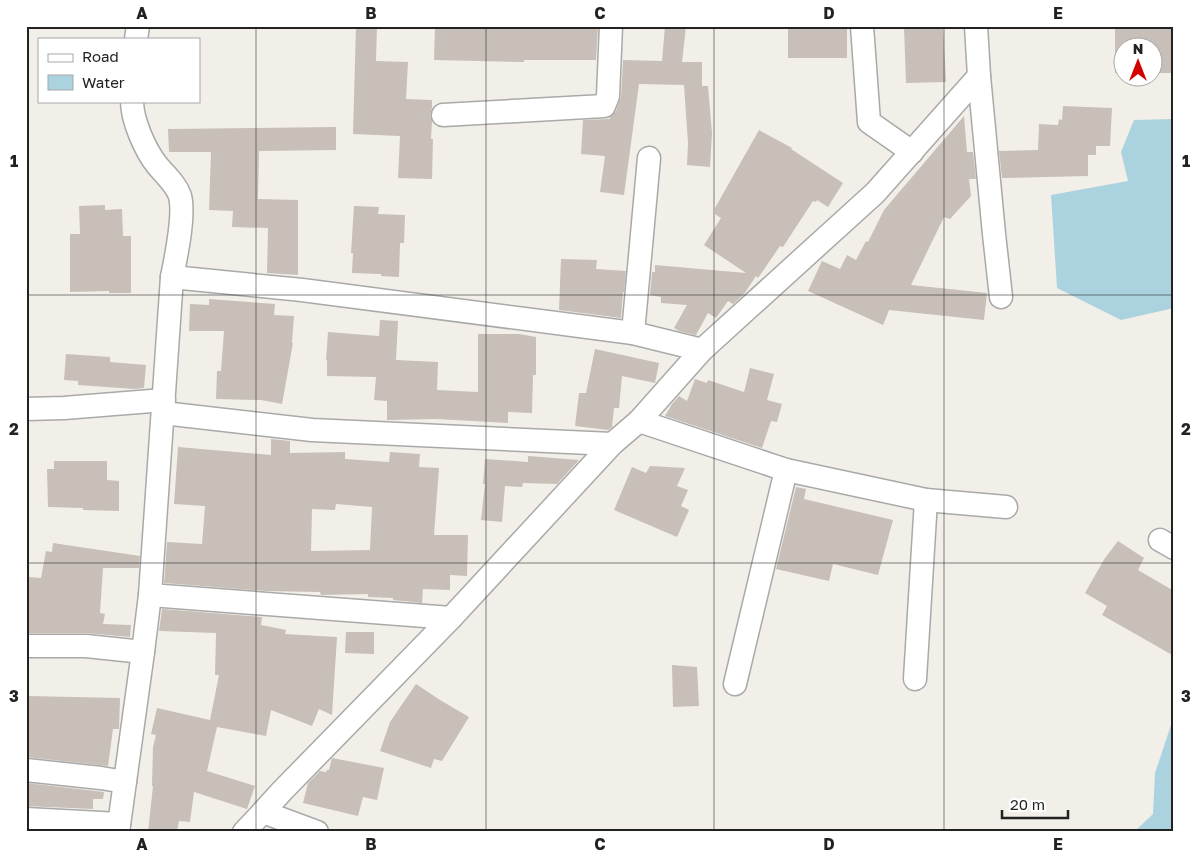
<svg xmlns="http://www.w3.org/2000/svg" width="1200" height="858" font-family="'Golos Text',sans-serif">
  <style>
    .water { fill: #aad3df }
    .building { fill: #c7bfb8; fill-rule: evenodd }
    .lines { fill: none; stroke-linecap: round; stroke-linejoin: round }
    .minor-casing { stroke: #a9a9a9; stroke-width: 25 }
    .minor { stroke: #fff; stroke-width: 22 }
    .grid { fill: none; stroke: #222; stroke-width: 1; stroke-opacity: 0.55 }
    .neatline { fill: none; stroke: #222; stroke-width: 2 }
    .grid-label { font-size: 16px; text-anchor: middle; font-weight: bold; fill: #222 }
  </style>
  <rect width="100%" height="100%" fill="#f2efe9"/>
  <g class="water">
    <path d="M1174,119V308L1121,320L1057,288L1051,195L1128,181L1121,152L1134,120Z"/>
    <path d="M1173,719H1174V832H1134L1153,814L1155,773Z"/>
  </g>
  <g class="building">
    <path d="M356,26H377L376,61L408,62L406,99L432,100V108L430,115L432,121L431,139H433L432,179L398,178L400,136L353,134Z"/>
    <path d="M435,26H598L596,60H524V62L434,60Z"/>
    <path d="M665,26H686L682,62H702V86H708L712,133L710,167L687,165L688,143L684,85L639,84L624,195L600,192L605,156L581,154L583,120L610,119V117L616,111L621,97L623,60L662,61Z"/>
    <rect x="788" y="26" width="59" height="32"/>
    <path d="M904,26H943L946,82L906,83Z"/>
    <path d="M1115,26H1174V73H1152V48H1122V73H1115Z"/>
    <path d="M1063,106L1112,108L1110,146H1096V155H1088V176L1002,178L999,151L1038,150L1039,124L1058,125L1059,119L1062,120Z"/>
    <path d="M964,116L967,152H973L976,179H969L971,196L950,219L944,217L911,285L987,293L984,320L889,310L883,325L808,291L822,261L840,269L847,255L856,260L866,241L868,242L884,210Z"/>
    <path d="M336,127V150L259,151L258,199L298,200V275L267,273L268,228L232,227L233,211L209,210L211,152H169L168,129Z"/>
    <path d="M759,130L792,148L791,149L843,183L828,207L817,200L816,202L813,201L783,247L780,246L758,278L756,276L744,294L733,304L728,301L716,318L708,313L696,335L679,331L674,328L687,305L661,303V297L650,295L652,272H655V265L746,273L704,245L721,218L715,214V208Z"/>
    <path d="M105,205V210L122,209L123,236H131V293H109V291L70,292V234H80L79,206Z"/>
    <path d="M354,206L379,207L378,214L405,215L404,243H400L399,277L381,276V274L352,273L353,253H351Z"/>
    <path d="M561,259L597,260L596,269L626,271L624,292H623L621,318L559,310Z"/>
    <path d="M209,299L275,304L274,315L294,316L292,343H293L282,404L261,400L216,399L217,371H221L224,331H189L190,304L209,305Z"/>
    <path d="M380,320L398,321L396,360L438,362L437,390L478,392V334H519L536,337V375H533L532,413L508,412V423L436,419L387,420V401L374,400L376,377L327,376V360H326L328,332L379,336Z"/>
    <path d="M595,349L659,363L655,383L622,376L619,408H614L612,427L608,430L575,426L579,393H586Z"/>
    <path d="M66,354L110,357V362L146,365L144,388L134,389L78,385V381L64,380Z"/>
    <path d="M750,368L774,374L767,400L782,404L777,422L771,421L762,448L665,416L672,404L679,396L687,401L695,379L707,383L708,380L744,392Z"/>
    <path d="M271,439L290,441V453L345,452V459L389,462L390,452L420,454L419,467L439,468L434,535H468L467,576L450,575V590L423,589L422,603L393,600V598L368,597V594L321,595L320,592L266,591L164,583L167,542L202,544L205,506L174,504L178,447L271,455ZM336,504L372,507L370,550L311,551L312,509L335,510Z"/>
    <path d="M528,456L579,460L557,484L523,483L522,487L505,486L502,522L481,520L485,484H483L485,459L528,462Z"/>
    <path d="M54,461H107V480L119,481V511L83,510V508L48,507L47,469H54Z"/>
    <path d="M650,466L685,468L677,486L688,490L681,506L689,510L677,537L614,510L632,467L646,473Z"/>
    <path d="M796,487L806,489L804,499L893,520L878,575L833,564L829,581L776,569Z"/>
    <path d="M1118,541L1144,558L1138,570L1174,591V656L1102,615L1107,606L1085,593L1105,558Z"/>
    <path d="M53,543L140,556L139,568H103L100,613L105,614L103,624L131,625L130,637L86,633H26L28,577L41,578L46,551L52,552Z"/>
    <path d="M162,609L262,617L261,625L286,630L285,634L337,637L332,715L319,709L312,726L271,710L266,736L217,727L207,771L255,786L247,809L194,792L190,822L179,821L177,832H148L153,786H152L153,747L156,735L151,734L157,708L210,720L219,675H215L216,633L159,631Z"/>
    <path d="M346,632H374V654L345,653Z"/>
    <path d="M672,665L697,667L699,706L673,707Z"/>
    <path d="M416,684L440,700L469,717L442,761L434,759L431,768L380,751L390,722Z"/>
    <path d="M27,696L120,698L119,729H113L108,766L26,757Z"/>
    <path d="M332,758L384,768L377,800L363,797L358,816L303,803L308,783L320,771L326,772L327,770H329Z"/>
    <path d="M27,783L104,792L103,799H93V809L26,806Z"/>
  </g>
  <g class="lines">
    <defs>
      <g id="minor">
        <path d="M862,26L869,122L912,152"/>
        <path d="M136,39L138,26"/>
        <path d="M979,76L994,234L1001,297"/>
        <path d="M132,101C132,120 145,150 157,165C165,175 176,184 180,196C185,215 176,257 172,277"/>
        <path d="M443,115L604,106L608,96L611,26"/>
        <path d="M633,333L649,158"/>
        <path d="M26,409L64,408L164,400"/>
        <path d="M163,413L312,430L612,444"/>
        <path d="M639,421L786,470L926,500L1006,507"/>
        <path d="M1160,540L1174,548"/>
        <path d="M150,595L451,618"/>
        <path d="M26,646H86L143,652"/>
        <path d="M915,679L926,500"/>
        <path d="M735,684L786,470"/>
        <path d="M26,770L101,778L125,782"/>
        <path d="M263,812L317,832"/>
        <path d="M26,819L119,824"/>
        <path d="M118,832L143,652L150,595L172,277L302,290L633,333L702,350"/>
        <path d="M244,832L263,812L282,791L451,618L612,444L639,421L702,350L875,193L979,76L976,26"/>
      </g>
    </defs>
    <use href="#minor" class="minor-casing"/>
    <use href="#minor" class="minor"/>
  </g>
  <path class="grid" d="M256,26V832M486,26V832M714,26V832M944,26V832M26,295H1174M26,563H1174"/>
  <rect width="1200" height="858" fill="none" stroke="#ffffff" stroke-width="55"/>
  <rect x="38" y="38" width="162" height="65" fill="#ffffff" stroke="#a7a7a7"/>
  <rect x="48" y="54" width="25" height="8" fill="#ffffff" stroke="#a7a7a7"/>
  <text x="82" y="62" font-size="15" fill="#222222">Road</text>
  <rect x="48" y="75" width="25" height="15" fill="#aad3df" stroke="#a7a7a7"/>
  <text x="82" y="88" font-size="15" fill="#222222">Water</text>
  <g transform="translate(1138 62)"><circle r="24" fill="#ffffff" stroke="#a7a7a7"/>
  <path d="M0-4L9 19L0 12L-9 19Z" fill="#d40000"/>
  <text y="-8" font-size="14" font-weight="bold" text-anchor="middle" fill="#222222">N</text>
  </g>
  <path d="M1002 810v8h66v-8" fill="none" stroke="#222222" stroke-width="2.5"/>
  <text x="1010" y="810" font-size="15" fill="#222222" stroke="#ffffff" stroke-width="4" paint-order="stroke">20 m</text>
  <rect x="28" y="28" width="1144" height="802" class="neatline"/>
  <g class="grid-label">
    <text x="142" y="19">A</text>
    <text x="371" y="19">B</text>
    <text x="600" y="19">C</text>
    <text x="829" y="19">D</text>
    <text x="1058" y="19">E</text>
    <text x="14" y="167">1</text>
    <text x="1186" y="167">1</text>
    <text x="14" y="435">2</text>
    <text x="1186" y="435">2</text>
    <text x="14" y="702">3</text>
    <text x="1186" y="702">3</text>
    <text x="142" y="850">A</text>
    <text x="371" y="850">B</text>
    <text x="600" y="850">C</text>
    <text x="829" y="850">D</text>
    <text x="1058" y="850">E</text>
  </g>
</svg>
